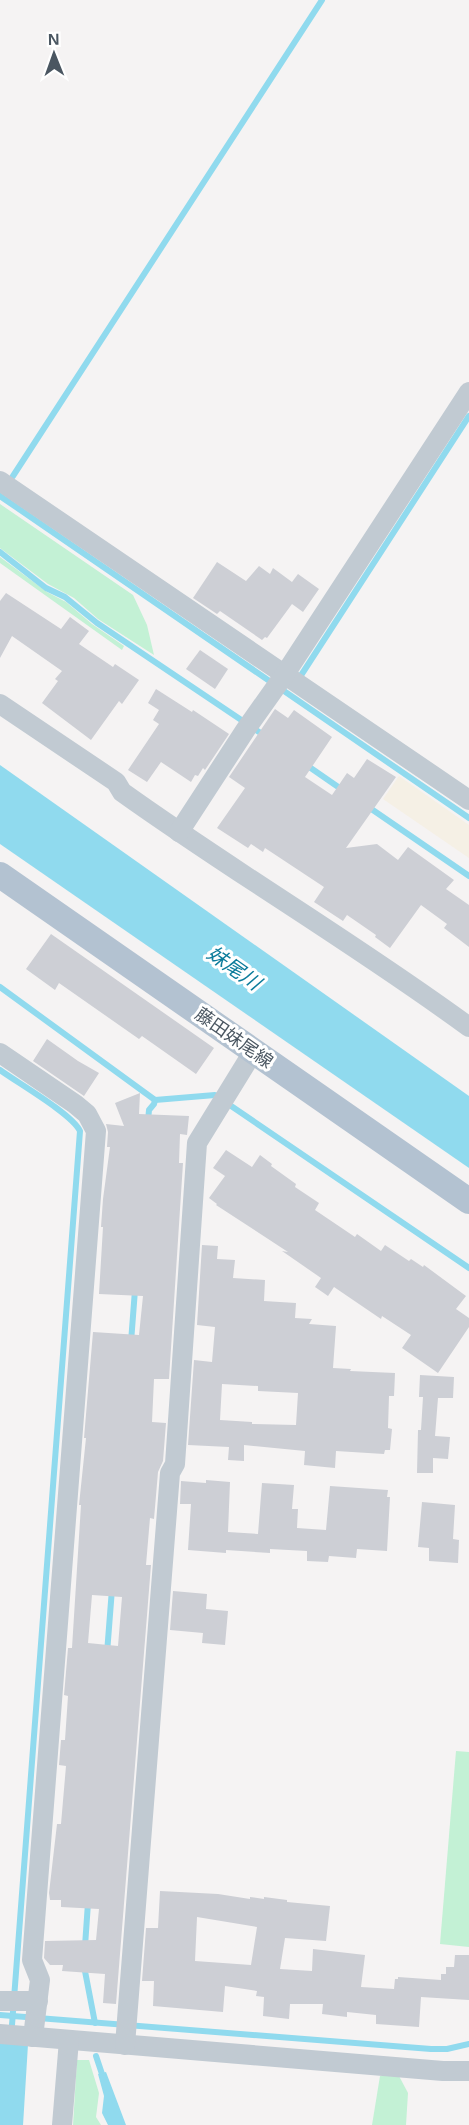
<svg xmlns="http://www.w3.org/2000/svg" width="469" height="2125" font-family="Arial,'Noto Sans JP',sans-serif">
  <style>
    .green { fill: #c3f1d5 }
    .sand { fill: #f5f0e5 }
    .water { fill: #90daee }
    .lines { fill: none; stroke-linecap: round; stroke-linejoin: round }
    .stream { stroke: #90daee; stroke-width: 6 }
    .river { stroke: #90daee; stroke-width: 34 }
    .building { fill: #cdcfd5; fill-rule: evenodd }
    .minor { stroke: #c1cad2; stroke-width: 20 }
    .major { stroke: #b3c2d1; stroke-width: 26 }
    .labels { text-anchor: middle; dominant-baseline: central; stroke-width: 6; stroke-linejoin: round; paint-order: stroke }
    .street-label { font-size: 18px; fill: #4a5661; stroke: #fff }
    .water-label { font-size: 20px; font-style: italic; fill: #0c7c9b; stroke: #fff }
  </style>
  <rect width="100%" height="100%" fill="#f5f3f3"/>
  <g class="green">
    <path d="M0,504L133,595L147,625L154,655L98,619L74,598L48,584L0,548Z"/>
    <path d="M0,557L47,592L66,602L92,624L124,646L122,650L0,563Z"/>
    <path d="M456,1751L469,1752V1947L440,1944Z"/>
    <path d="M77,2060H89L99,2093L96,2117L101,2125H73Z"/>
    <path d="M380,2076H399L408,2093L406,2125H372Z"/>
  </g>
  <path class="sand" d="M399,776L469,825V858L383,799Z"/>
  <g class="water">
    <path d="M0,765L469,1096V1168L0,844Z"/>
    <path d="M106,2072L126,2125H108L102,2113L104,2096L98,2074Z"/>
  </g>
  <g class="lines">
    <g class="stream">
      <path d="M13,476L322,0"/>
      <path d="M0,496L469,818"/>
      <path d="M0,552L46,588L65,597L97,623L265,736"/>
      <path d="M298,680L469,416"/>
      <path d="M305,764L344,791"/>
      <path d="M367,806L469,876"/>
      <path d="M0,987L155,1100L215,1095L469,1268"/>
      <path d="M0,1070C18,1083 72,1114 80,1131L12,2025"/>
      <path d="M148,1121L149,1110L154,1104L155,1100"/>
      <path d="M131,1342L135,1290"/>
      <path d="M107,1653L112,1589"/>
      <path d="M85,1946L88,1903"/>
      <path d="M84,1966L95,2023"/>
      <path d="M0,2015L431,2049H447L469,2044"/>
      <path d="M96,2056L103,2077"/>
    </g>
    <path class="river" d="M6,2125L11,2044"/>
  </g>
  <g class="building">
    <path d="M217,562L246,581L259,566L270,574L273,568L292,582L298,574L319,589L303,612L292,604L267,638L265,637L262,640L220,611L217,614L193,598Z"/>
    <path d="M6,593L61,629L70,617L89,631L79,644L113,667L115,664L139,680L122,704L119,701L91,740L42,703L58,681L55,679L62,671L12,636L0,658V601Z"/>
    <path d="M200,650L228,669L215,689L186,669Z"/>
    <path d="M156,689L192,712L193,710L229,734L205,770L203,768L198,776L195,775L191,782L161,762L147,782L128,770L159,724L153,720L159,710L148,703Z"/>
    <path d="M275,709L288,718L294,710L332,737L305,777L332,795L347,773L354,778L367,759L396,777L346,848L377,844L398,860L408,847L454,880L446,889L469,905V947L444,928L447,924L421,905L390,948L375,937L376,935L347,915L343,921L314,902L324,887L265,848L263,852L251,844L248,848L217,828L245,788L229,777Z"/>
    <path d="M51,934L214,1048L196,1074L142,1036L139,1039L59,983L55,990L26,969Z"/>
    <path d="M47,1039L78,1061L99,1073L84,1096L33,1061Z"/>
    <path d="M140,1093L139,1114L189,1116L187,1135L180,1134L179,1163H183L169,1379H154L152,1422L166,1423L163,1461L158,1472L154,1519L150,1518L146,1565H151L116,2004L103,2003L105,1974L62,1971L63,1965H50L44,1958L45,1941L96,1940L99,1909L61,1907V1900H50L49,1893L57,1824H61L66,1766L59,1765L61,1740H65L68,1696L64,1695L68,1648H72L81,1505H79L86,1438H84L93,1332L139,1335L143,1296L99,1294L103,1227H101L103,1199L110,1147H107L108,1132L106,1124L124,1126L115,1103ZM92,1595L122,1597L118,1646L88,1643Z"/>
    <path d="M226,1150L252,1167L260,1155L272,1164L271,1166L296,1184L295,1187L319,1203L315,1210L355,1237L357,1234L381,1251L385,1245L409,1261L411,1259L423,1267L424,1265L466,1296L456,1309L469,1318V1327L438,1373L402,1348L411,1335L382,1316L381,1319L334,1287L328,1296L315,1287L321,1278L282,1251L288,1252L216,1205L217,1204L209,1198L225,1176L213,1168Z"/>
    <path d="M202,1245L218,1246L217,1259L235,1260L233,1278L265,1280L264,1301L296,1303L295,1318L312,1319L309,1324L336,1326L333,1368L351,1369L350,1371L395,1373L394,1396H389L388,1428L392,1429L390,1450H385L384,1454L336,1451L335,1468L304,1465L305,1451L244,1445V1461L228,1460L229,1447L188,1445L194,1360L212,1362L215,1327L197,1325ZM222,1384L258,1386V1391L298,1393L296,1425L252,1424V1422L220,1420Z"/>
    <path d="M420,1375L454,1377L453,1398H438L435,1436L450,1437L448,1459L433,1458V1473H417L418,1430H421L423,1397H419Z"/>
    <path d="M206,1480L230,1482L228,1532L258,1534L262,1483L294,1485L292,1509H298L297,1528L326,1530L330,1486L388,1490L387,1497H390L387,1551L357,1549L356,1558L329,1556L328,1562L307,1561V1551L270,1549V1553L226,1550V1553L188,1550L191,1504H180L181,1481L206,1483Z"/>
    <path d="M422,1502L455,1505L453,1539L459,1540L458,1563L429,1561V1548L418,1547Z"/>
    <path d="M173,1591L207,1594L206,1609L228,1611L225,1645L202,1643L203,1633L170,1630Z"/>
    <path d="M160,1891L218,1894L250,1899V1897L264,1899V1897L287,1900V1902L330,1906L326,1941L285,1938L280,1969L312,1971L313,1949L365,1955L361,1987L394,1989L395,1979H398V1977L441,1980V1974H446V1967H454L455,1955H469V2000L421,1997L419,2027L376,2024V2015L347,2012V2017L322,2014L323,2004H290L289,2019L263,2016L264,1997L256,1996L257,1991L225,1986L223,2012L153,2006L154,1981H142L146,1928H158ZM197,1917L257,1927L251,1965L195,1961Z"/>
  </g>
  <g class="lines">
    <g class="minor">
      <path d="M0,481L469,800"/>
      <path d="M0,704L116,782L122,792C235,873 356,944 469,1027"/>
      <path d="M179,832L246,729L285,674L469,392"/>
      <path d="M0,1053L75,1104L87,1114L96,1131L32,1960L40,1980L33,2037"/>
      <path d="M0,2001H38"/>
      <path d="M0,2034L443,2071H469"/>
      <path d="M125,2045L170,1473L175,1464L197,1143L253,1052"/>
      <path d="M62,2125L69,2040"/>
    </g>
    <path class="major" d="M0,875L469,1201"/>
  </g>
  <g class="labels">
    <g class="street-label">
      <text transform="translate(234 1038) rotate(35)">藤田妹尾線</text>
    </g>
    <g class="water-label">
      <text transform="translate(234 968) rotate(35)">妹尾川</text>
    </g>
  </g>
  <g transform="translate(54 54) rotate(359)" stroke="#ffffff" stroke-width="4.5" paint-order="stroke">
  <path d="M0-4.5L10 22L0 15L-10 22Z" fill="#4a5661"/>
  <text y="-9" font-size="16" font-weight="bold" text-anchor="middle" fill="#4a5661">N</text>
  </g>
</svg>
